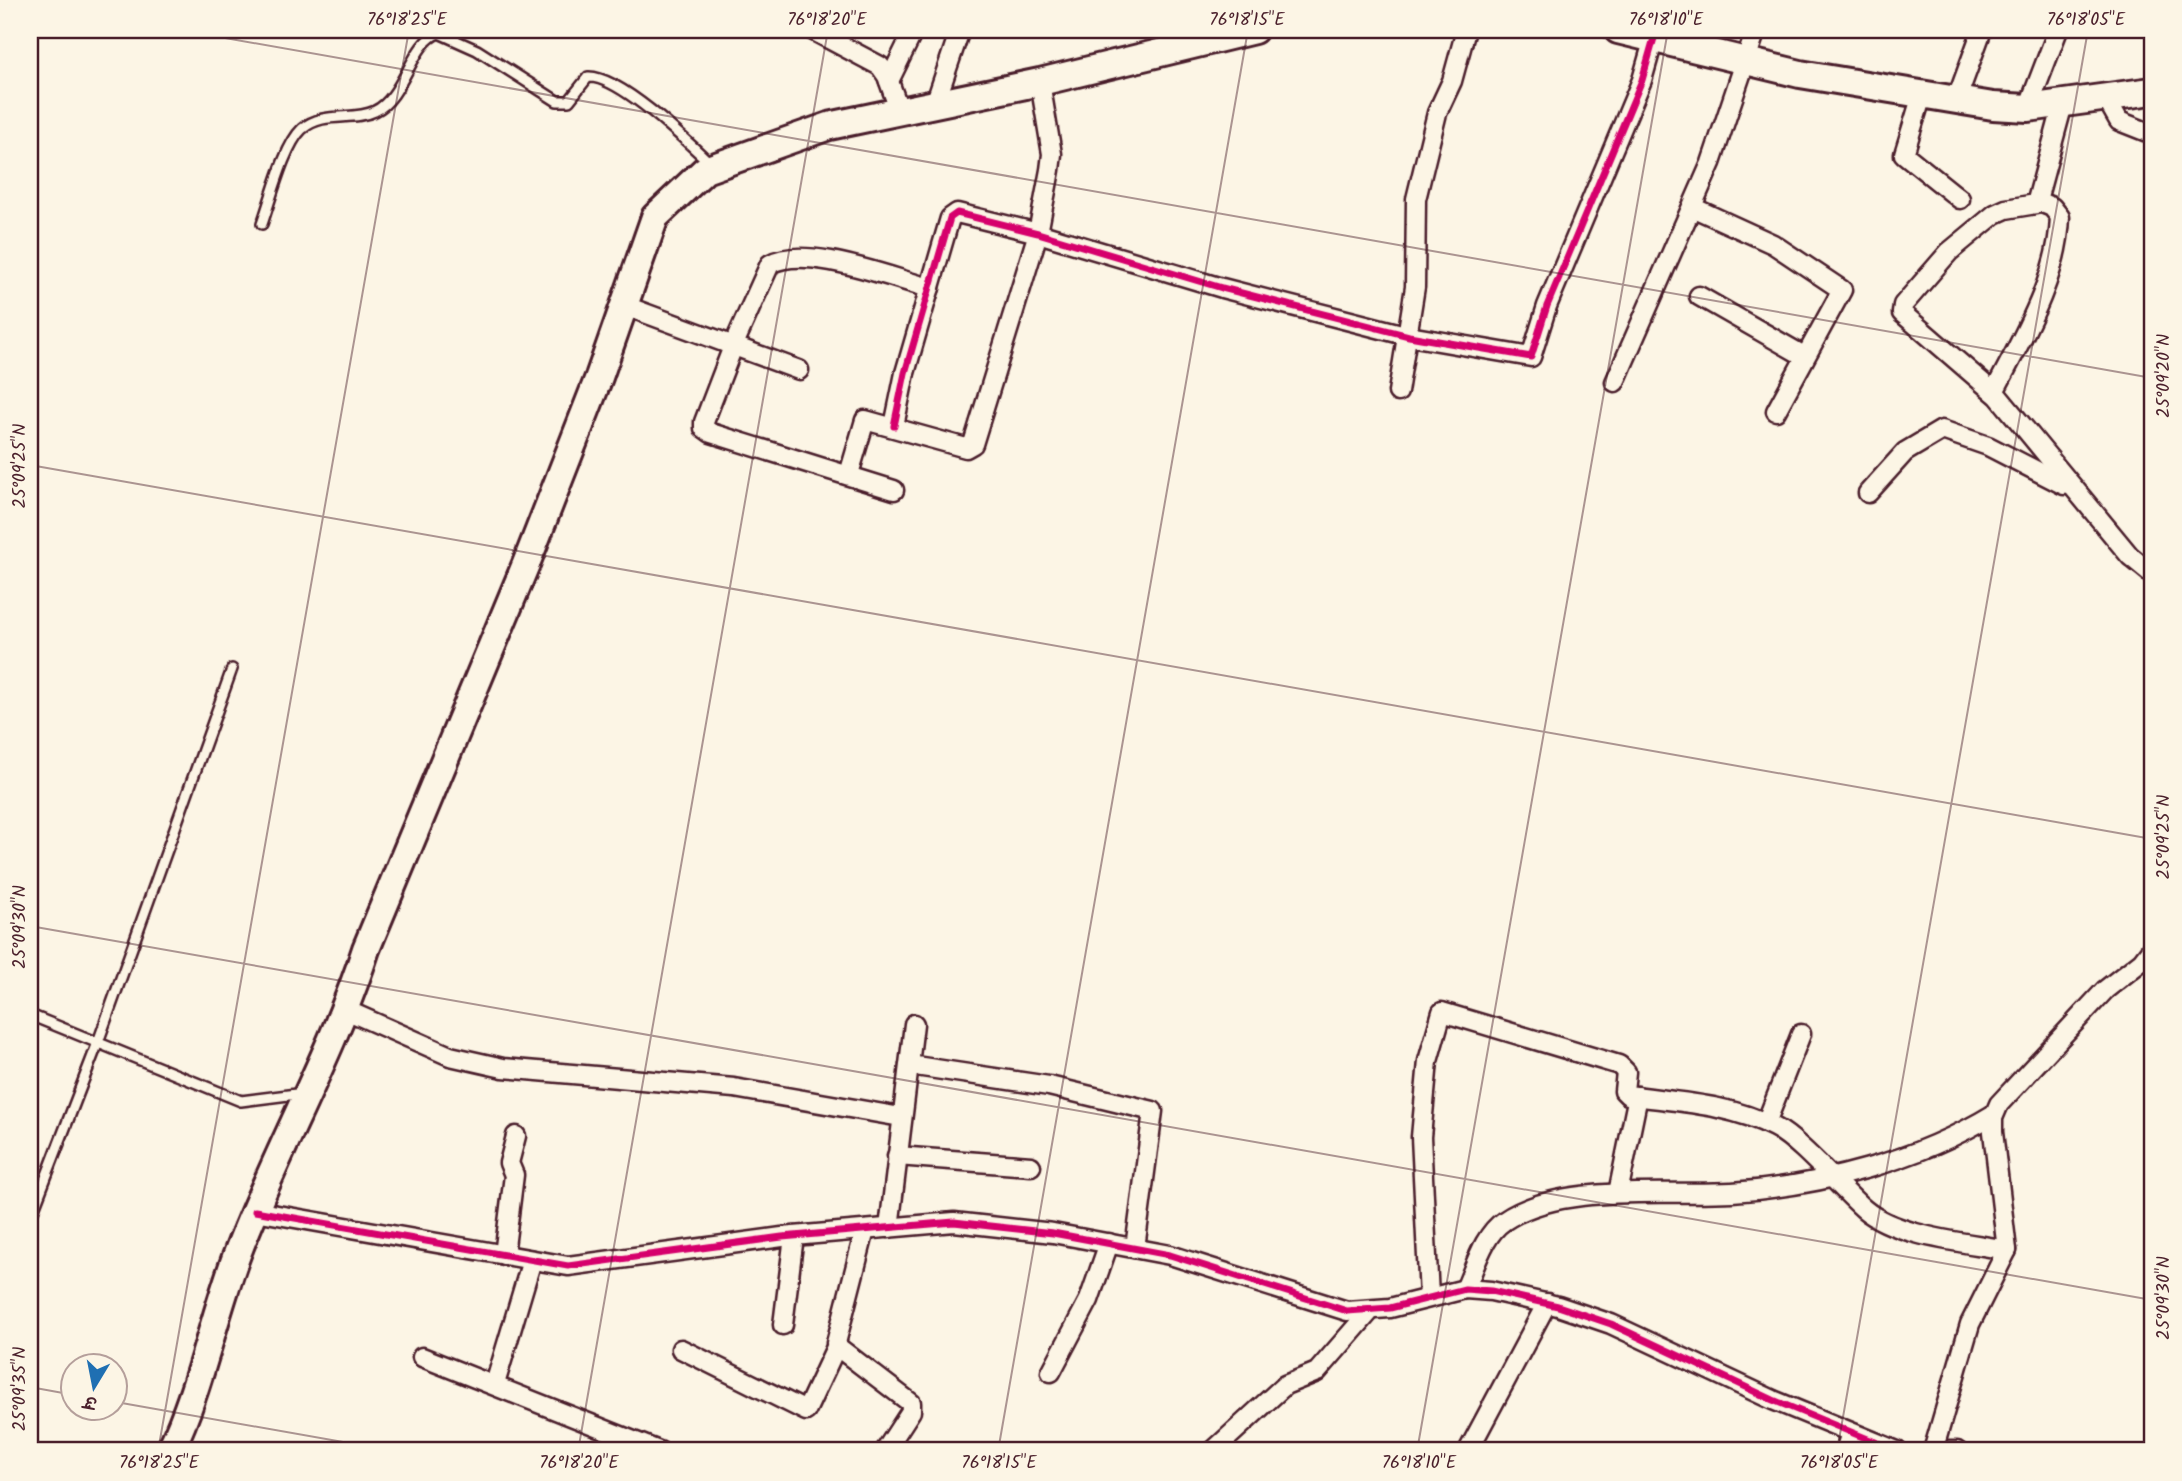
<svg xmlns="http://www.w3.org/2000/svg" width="2182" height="1481" font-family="Kalam,'Playpen Sans Deva',sans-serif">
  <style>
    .building { fill: #e3ac9a; stroke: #4a1f2b; stroke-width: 2 }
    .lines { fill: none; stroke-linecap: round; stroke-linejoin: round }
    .service-casing { stroke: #4a1f2b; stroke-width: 14 }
    .minor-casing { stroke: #4a1f2b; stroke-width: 23 }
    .secondary-casing { stroke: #4a1f2b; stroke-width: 32 }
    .service { stroke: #fcf5e5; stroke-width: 9 }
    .minor { stroke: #fcf5e5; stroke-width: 18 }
    .secondary { stroke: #fcf5e5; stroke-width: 26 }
    .cycleway-casing { stroke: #fcf5e5; stroke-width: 11 }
    .cycleway { stroke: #d6006c; stroke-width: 7 }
    .ticks { fill: none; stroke: #4a1f2b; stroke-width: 2; stroke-opacity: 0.45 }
    .neatline { fill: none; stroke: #4a1f2b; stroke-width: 2.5 }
    .ticks-label { font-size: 18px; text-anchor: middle; fill: #4a1f2b }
  </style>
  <rect width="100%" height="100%" fill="#fcf5e5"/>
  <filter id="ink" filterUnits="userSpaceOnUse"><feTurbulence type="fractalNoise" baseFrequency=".0143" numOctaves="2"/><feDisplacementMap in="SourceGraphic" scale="14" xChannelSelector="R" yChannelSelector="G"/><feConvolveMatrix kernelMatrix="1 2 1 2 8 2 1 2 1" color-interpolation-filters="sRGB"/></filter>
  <g filter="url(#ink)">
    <path class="building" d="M1691,30H1714L1712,37Z"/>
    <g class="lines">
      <defs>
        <g id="service">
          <path d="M262,224C271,199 284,146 302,129C324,110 352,122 375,111C404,98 412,41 439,33L477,50L557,101H569L588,77C619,75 689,143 712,165"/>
          <path d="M30,1015L241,1101L304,1093"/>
          <path d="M30,1219L97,1045L232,669"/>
        </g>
        <g id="minor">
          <path d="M812,30L880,66L887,76L900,112"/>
          <path d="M889,81L914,30"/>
          <path d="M1922,95L1904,154L1960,199"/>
          <path d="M2106,98L2119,121L2152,134"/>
          <path d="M1956,101L1982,30"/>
          <path d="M935,104L960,30"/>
          <path d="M2063,104L2036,204L2006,209L1995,214L1949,252L1903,305L1902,313L1998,396L2130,556L2152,574"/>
          <path d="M2028,108L2058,30"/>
          <path d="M1692,207L1773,244L1842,290L1776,411"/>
          <path d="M1699,296L1804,356"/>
          <path d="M623,305L799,370"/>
          <path d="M1615,382L1711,163L1756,30"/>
          <path d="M1398,392L1415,287L1416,199L1437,113L1452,81L1466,30"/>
          <path d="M1994,392C2022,338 2058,279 2060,217L2052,207L2037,201"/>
          <path d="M894,426L905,373L950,218L957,213L1038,233L1222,288L1409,336L1531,357L1547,306L1642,80L1654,38"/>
          <path d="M849,474L865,420L966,448L973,444L1038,233L1050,170L1052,154L1040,82"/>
          <path d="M894,490L711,433L704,428V422L734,344L770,264C806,244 891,278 930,288"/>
          <path d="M1868,493L1905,452L1942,430L1988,446L2064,485"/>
          <path d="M346,1010L450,1056L503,1068L734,1088L901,1117"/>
          <path d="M909,1065L1049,1086L1153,1111L1135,1248"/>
          <path d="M1766,1123L1801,1034"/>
          <path d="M897,1156L1031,1166"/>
          <path d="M1618,1193L1638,1096"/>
          <path d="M255,1211L568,1266L782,1237L954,1222L1053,1233L1170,1255L1347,1311L1390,1308L1465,1289L1491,1291L1558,1306L1611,1324L1773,1400L1897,1451"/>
          <path d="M889,1228L914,1024"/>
          <path d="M865,1230L836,1343L839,1348L911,1403V1411L885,1451"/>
          <path d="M504,1255L514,1175L509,1163L516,1136"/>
          <path d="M1465,1289C1475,1268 1483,1235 1504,1221C1561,1182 1665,1196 1732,1192C1821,1186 1917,1161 1994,1114"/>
          <path d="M1429,1297L1421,1137L1428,1061L1442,1012L1619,1065L1626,1072L1624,1091L1628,1095C1676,1102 1730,1104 1774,1127C1800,1140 1840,1188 1864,1209C1897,1237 1965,1242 2007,1250"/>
          <path d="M783,1325L794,1236"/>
          <path d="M681,1349L806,1411L837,1345"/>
          <path d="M422,1357L659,1451"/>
          <path d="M1051,1372L1089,1300L1109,1243"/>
          <path d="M495,1384L532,1260"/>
          <path d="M1213,1451L1285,1385L1317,1372L1370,1311"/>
          <path d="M1468,1451L1547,1303"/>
          <path d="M1845,1451L1851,1433"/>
          <path d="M1931,1451H1957"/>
          <path d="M1933,1451L1970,1324L2007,1250L1993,1132V1118L1999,1104L2105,990L2142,961L2152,948"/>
        </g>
        <g id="secondary">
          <path d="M1618,30L1800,74L1993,106L2028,108L2152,91"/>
          <path d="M170,1451C201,1387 213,1316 239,1249C278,1148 333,1052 366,949L526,564L599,377L655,217L705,170L829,126L1040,82L1254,30"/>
        </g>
      </defs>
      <use href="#service" class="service-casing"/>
      <use href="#minor" class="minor-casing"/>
      <use href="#secondary" class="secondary-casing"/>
      <use href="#service" class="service"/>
      <use href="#minor" class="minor"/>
      <use href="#secondary" class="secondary"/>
      <defs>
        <g id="cycleway">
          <path d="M894,426L905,373L950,218L957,213L1038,233L1222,288L1409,336L1531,357L1547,306L1642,80L1654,38"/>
          <path d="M255,1211L568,1266L782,1237L954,1222L1053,1233L1170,1255L1347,1311L1390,1308L1465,1289L1491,1291L1558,1306L1611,1324L1773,1400L1897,1451"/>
        </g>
      </defs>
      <use href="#cycleway" class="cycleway-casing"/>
      <use href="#cycleway" class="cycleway"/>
    </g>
  </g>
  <path class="ticks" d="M180,30L2152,378M30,465L2152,839M30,926L2152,1300M30,1387L74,1395M116,1402L394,1451M158,1451L409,30M578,1451L828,30M998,1451L1248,30M1417,1451L1668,30M1837,1451L2088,30"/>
  <rect width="2182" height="1481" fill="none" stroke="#fcf5e5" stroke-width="77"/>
  <g transform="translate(94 1387) rotate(190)"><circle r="33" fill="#fcf5e5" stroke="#b59f9b" stroke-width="2"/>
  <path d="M0-5L12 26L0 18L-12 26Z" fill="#1f6fb2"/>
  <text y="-10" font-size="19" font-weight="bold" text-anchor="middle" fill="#4a1f2b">उ</text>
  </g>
  <rect x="38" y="38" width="2106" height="1404" class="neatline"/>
  <g class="ticks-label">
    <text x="407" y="25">76°18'25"E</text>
    <text x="827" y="25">76°18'20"E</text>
    <text x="1247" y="25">76°18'15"E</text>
    <text x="1666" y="25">76°18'10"E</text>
    <text x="2086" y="25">76°18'05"E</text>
    <text transform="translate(2163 376) rotate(-90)" y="6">25°09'20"N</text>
    <text transform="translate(19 466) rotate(-90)" y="6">25°09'25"N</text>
    <text transform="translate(2163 837) rotate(-90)" y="6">25°09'25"N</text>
    <text transform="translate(19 927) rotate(-90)" y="6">25°09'30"N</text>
    <text transform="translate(2163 1298) rotate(-90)" y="6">25°09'30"N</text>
    <text transform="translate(19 1389) rotate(-90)" y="6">25°09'35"N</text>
    <text x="159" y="1468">76°18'25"E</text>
    <text x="579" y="1468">76°18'20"E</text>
    <text x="999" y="1468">76°18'15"E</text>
    <text x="1419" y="1468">76°18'10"E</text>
    <text x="1839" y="1468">76°18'05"E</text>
  </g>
</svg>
